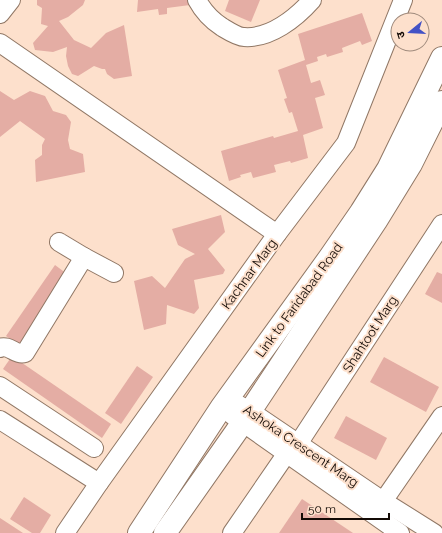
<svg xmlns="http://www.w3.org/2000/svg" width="442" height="533" font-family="Raleway,'Noto Sans Devanagari',sans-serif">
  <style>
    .building { fill: #e4ada4 }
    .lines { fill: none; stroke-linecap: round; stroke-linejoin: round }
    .minor-casing { stroke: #907765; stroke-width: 20 }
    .major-casing { stroke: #907765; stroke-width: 24 }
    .minor { stroke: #fff; stroke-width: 18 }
    .major { stroke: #fff; stroke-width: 22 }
    .labels { text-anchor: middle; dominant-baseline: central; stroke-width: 4; stroke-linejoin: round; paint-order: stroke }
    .street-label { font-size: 13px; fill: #130a05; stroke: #fde0cc }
  </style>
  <rect width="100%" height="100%" fill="#fde0cc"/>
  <g class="building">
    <path d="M37,0H85L83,5L68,17L59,21L74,40L91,48L106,33L124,25L132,76L114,79L107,74L105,69H102L94,66L78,76L72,74L68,66L66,56L67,47L53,52L35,50L33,43L48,26L41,24L42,8L37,5Z"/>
    <path d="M138,0H189L190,5L167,8V14L159,15L158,9L137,12Z"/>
    <path d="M229,0H260L251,22L225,11Z"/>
    <path d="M362,13L372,41L362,45L360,41L342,48L343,52L327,57L326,54L317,57L318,61L306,65L311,83L320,80L325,95L315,98L323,128L303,135L308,158L291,163L290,161L274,165L276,172L253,178L251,172L240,175L241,177L229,181L221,151L273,136L274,138L298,131L292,112L289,113L284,99L287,98L278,70L305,60L298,34Z"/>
    <path d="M0,91L14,100L30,91L45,96L53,111L66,115L71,122L68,140L70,149L83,154L85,172L36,182L35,160L42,155V145L45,139L20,121L0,137Z"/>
    <path d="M221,215L225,232L208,249L225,270L223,274L194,280L199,308L194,314L167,305L166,324L144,330L134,281L152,276L165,288L185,259L195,254L178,245L172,229Z"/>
    <path d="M55,265L67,274L19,345L6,336Z"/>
    <path d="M437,272L442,274V303L425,294Z"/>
    <path d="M12,356L111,424L102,438L3,369Z"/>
    <path d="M384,357L439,387L426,412L370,382Z"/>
    <path d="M137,366L153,377L121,424L105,413Z"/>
    <path d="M346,416L387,438L376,460L334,438Z"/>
    <path d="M24,497L51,515L40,533H32L10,519Z"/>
    <path d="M302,499L353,533H279Z"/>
    <path d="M0,518L23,533H0Z"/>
  </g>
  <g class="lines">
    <defs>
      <g id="minor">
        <path d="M197,0C203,11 211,20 222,27C227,30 238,37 244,37C270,39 296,18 312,0"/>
        <path d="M0,14L11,0"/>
        <path d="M0,43L277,234"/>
        <path d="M59,242L84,257"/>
        <path d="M0,348C9,344 16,356 25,353L84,257L114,273"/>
        <path d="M0,386L94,448"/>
        <path d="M228,399L250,411L383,501L434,533"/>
        <path d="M232,415L400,533"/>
        <path d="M0,420L99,483"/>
        <path d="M298,444L442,224"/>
        <path d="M377,510L442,416"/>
        <path d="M65,533L99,483L277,234L346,143L403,0"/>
        <path d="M232,533L287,453"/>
      </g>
      <g id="major">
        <path d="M139,533L221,408L330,257L361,212L388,169L442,58"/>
        <path d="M165,533L243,422L376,221L411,164L442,102"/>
      </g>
    </defs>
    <use href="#minor" class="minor-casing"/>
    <use href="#major" class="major-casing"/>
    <use href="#minor" class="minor"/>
    <use href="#major" class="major"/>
  </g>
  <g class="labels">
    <g class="street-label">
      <text transform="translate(249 274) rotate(-54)">Kachnar Marg</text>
      <text transform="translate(299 300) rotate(-54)">Link to Faridabad Road</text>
      <text transform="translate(370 334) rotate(-57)">Shahtoot Marg</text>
      <text transform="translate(301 446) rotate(34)">Ashoka Crescent Marg</text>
    </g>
  </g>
  <g transform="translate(410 32) rotate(252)"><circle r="19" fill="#fde0cc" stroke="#9f8a7c"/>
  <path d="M0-3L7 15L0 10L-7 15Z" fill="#4352c6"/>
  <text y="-6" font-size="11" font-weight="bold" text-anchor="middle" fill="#130a05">उ</text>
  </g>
  <path d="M302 513v6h87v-6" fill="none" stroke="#130a05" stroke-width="2"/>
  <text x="308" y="513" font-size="12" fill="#130a05" stroke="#fde0cc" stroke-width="3" paint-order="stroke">50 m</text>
</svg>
